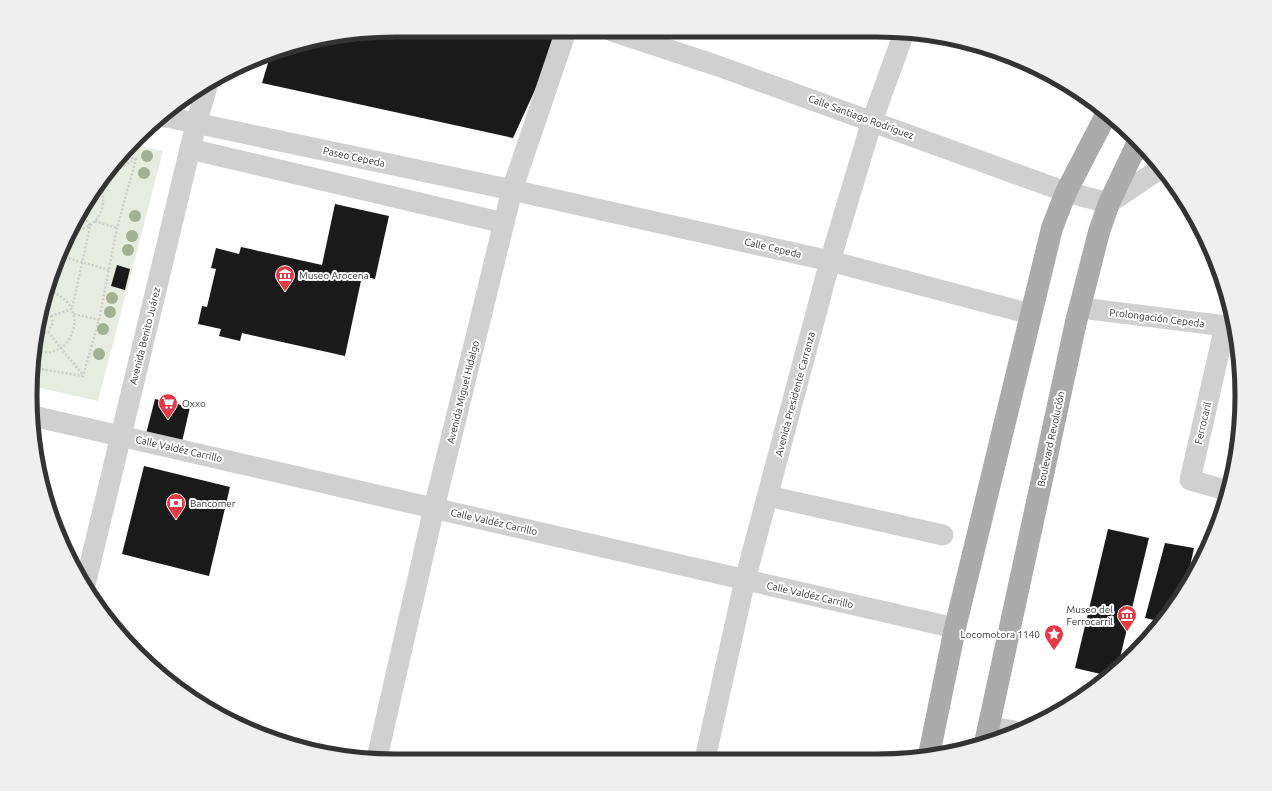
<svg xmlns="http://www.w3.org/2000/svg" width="1272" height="791" font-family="Ubuntu,sans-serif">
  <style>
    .green { fill: #e6ecdf }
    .building { fill: #1a1a1a }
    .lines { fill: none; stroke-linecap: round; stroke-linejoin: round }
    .path { stroke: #cdcdcd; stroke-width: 2.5; stroke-dasharray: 2 2; stroke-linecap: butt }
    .minor { stroke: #d0d0d0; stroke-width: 21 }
    .major { stroke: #ababab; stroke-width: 22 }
    .tree { fill: #a2b095 }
    .labels { text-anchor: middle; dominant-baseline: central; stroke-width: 4; stroke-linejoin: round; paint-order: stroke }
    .street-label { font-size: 10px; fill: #333; stroke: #fff }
    .poi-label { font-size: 10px; fill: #333; stroke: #fff; text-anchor: start }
    .rim { fill: none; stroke: #333; stroke-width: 5 }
  </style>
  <rect width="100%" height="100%" fill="#fff"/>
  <path class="green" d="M134,145L163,151L98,401L32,386L49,278L105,173Z"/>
  <g class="building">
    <path d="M396,30L562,31L513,138L262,83L271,53L278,49Z"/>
    <path d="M335,204L389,216L375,279L362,276L345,356L242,333L240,341L219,336L221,329L198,324L202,306L207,307L216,269L211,268L216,248L239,254L241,247L322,265Z"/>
    <path d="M117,265L130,269L125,290L111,286Z"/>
    <path d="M155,399L190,407L182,442L146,434Z"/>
    <path d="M144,466L230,487L209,576L122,554Z"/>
    <path d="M1108,529L1149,538L1117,670L1109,676L1075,668Z"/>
    <path d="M1165,543L1194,548L1185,589L1163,622L1145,618Z"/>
  </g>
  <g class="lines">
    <g class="path">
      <path d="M103,178L136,159"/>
      <path d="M95,221L117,228"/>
      <path d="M75,230C98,229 110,204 99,184"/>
      <path d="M61,256L109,270"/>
      <path d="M74,314L99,320"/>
      <path d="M51,316L72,309L90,226L83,215"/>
      <path d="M48,332L83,375"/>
      <path d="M40,334L48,332L53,323L51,316L44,311"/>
      <path d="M37,351C75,362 93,301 47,291"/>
      <path d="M34,368L83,376L99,320L117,228L136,159L123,156"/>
    </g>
    <g class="minor">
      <path d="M612,31L718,66L1066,192L1109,203L1161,168"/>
      <path d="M162,116L512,190L830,261L1031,314"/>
      <path d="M190,149L504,223"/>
      <path d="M1081,308L1234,327"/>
      <path d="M1225,326L1190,480L1229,491"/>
      <path d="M33,416L955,628"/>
      <path d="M768,496L943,535"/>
      <path d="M85,585L196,124L207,87"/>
      <path d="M988,727L1014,731"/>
      <path d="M377,758L434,508L512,190L566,31"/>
      <path d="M705,759L745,580L830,261L872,121L904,33"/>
    </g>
    <g class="major">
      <path d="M985,743L1076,322L1099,232L1109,203L1138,142"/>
      <path d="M929,755L955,628L1052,228L1066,192L1107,113"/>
    </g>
  </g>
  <g class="tree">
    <circle cx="147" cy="156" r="6"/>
    <circle cx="144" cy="173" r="6"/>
    <circle cx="135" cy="216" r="6"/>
    <circle cx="132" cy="236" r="6"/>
    <circle cx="128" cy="250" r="6"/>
    <circle cx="112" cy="298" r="6"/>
    <circle cx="110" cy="312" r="6"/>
    <circle cx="103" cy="329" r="6"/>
    <circle cx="99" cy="354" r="6"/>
  </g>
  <defs>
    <symbol id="museum-pin" viewBox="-11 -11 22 30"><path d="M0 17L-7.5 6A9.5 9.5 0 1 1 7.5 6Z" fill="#e63946" stroke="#fff"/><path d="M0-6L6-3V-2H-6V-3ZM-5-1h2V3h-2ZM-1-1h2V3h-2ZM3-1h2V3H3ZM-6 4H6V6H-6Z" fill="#fff"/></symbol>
    <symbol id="supermarket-pin" viewBox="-11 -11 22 30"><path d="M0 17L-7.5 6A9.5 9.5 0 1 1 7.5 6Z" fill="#e63946" stroke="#fff"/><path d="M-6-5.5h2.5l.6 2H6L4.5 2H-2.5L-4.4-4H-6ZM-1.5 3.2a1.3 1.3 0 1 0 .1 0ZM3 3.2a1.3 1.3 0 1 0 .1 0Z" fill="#fff"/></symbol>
    <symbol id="bank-pin" viewBox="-11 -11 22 30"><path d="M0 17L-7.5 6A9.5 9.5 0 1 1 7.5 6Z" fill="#e63946" stroke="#fff"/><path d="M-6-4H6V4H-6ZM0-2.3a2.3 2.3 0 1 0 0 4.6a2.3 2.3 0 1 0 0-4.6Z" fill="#fff"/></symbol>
    <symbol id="sight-pin" viewBox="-11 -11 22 30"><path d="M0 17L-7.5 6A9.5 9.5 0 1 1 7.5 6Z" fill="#e63946" stroke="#fff"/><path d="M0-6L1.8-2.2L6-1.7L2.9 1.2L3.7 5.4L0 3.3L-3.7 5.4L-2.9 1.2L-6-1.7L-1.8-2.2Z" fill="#fff"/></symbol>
  </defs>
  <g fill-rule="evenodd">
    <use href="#museum-pin" x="274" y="264" width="22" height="30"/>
    <use href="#supermarket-pin" x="157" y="392" width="22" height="30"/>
    <use href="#bank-pin" x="165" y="492" width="22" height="30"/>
    <use href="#museum-pin" x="1116" y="604" width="22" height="30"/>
    <use href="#sight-pin" x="1043" y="623" width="22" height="30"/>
  </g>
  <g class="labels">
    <g class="street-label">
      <text transform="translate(861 117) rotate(20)">Calle Santiago Rodríguez</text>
      <text transform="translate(354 157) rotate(12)">Paseo Cepeda</text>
      <text transform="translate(773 248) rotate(13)">Calle Cepeda</text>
      <text transform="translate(1157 318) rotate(7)">Prolongación Cepeda</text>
      <text transform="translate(145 336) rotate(-76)">Avenida Benito Juárez</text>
      <text transform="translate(463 392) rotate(-76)">Avenida Miguel Hidalgo</text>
      <text transform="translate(795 394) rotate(-75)">Avenida Presidente Carranza</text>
      <text transform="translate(1203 423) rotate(-77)">Ferrocaril</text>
      <text transform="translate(1051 439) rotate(-78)">Boulevard Revolución</text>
      <text transform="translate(179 449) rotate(13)">Calle Valdéz Carrillo</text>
      <text transform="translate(494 522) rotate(13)">Calle Valdéz Carrillo</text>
      <text transform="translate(810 595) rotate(13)">Calle Valdéz Carrillo</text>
    </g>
    <g class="poi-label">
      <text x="299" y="275">Museo Arocena</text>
      <text x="182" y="403">Oxxo</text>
      <text x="190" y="503">Bancomer</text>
      <text x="1113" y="609" text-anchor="end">Museo del<tspan x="1113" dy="12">Ferrocarril</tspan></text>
      <text x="1040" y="634" text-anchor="end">Locomotora 1140</text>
    </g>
  </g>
  <path d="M0 0H1272V791H0ZM395 37H877A358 358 0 0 1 1235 395V396A358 358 0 0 1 877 754H395A358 358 0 0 1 37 396V395A358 358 0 0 1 395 37Z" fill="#efefef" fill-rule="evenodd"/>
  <path class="rim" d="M395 37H877A358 358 0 0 1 1235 395V396A358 358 0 0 1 877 754H395A358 358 0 0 1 37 396V395A358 358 0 0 1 395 37Z"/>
</svg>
